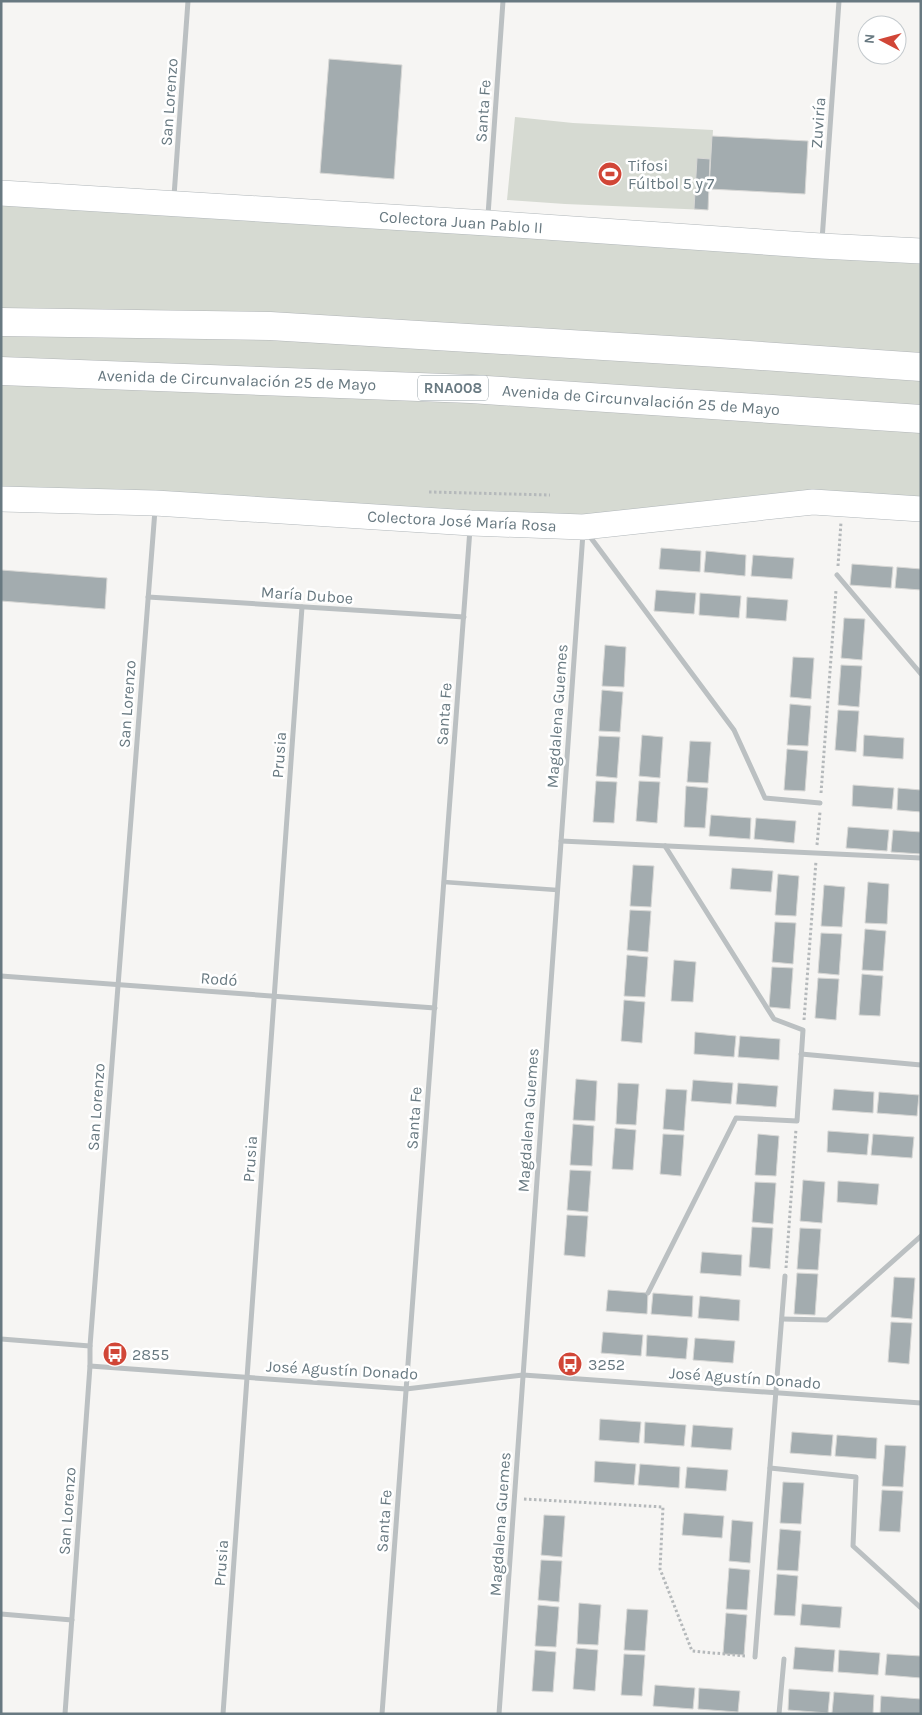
<svg xmlns="http://www.w3.org/2000/svg" width="922" height="1715" font-family="Karla,sans-serif">
  <style>
    .green { fill: #d6dad2 }
    .building { fill: #a3acaf; stroke: #d7d7d5 }
    .lines { fill: none; stroke-linecap: round; stroke-linejoin: round }
    .secondary-casing { stroke: #b0b6b9; stroke-width: 26 }
    .motorway-casing { stroke: #b1b5b7; stroke-width: 29 }
    .path { stroke: #b5b9bb; stroke-width: 3; stroke-dasharray: 2.5 2.5; stroke-linecap: butt }
    .pedestrian { stroke: #bbc0c2; stroke-width: 4.5 }
    .minor { stroke: #bbc0c2; stroke-width: 5 }
    .secondary { stroke: #fff; stroke-width: 25 }
    .motorway { stroke: #fff; stroke-width: 28 }
    .labels { text-anchor: middle; dominant-baseline: central; stroke-width: 5; stroke-linejoin: round; paint-order: stroke }
    .shield { fill: #fff; stroke: #95a1a7; stroke-width: 1 }
    .shield-label { font-size: 15px; font-weight: bold; fill: #687981 }
    .street-label { font-size: 16px; fill: #687981; stroke: #fff }
    .poi-label { font-size: 16px; fill: #687981; stroke: #fff; text-anchor: start }
  </style>
  <rect width="100%" height="100%" fill="#f6f5f3"/>
  <g class="green">
    <path d="M515,117L573,123L713,130L708,210L565,204L507,200Z"/>
    <path d="M1,193L921,251V509L813,502L583,527L1,499Z"/>
  </g>
  <g class="building">
    <path d="M329,59L402,65L394,179L320,173Z"/>
    <path d="M712,136L808,141L805,194L709,189Z"/>
    <path d="M697,158L710,159L708,210L694,209Z"/>
    <path d="M661,548L701,551L700,572L659,569Z"/>
    <path d="M706,551L746,555L745,576L704,572Z"/>
    <path d="M753,555L794,558L792,579L751,576Z"/>
    <path d="M852,564L893,567L891,588L850,585Z"/>
    <path d="M897,567L921,569V590L895,588Z"/>
    <path d="M1,570L107,578L105,609L1,601Z"/>
    <path d="M656,590L696,593L694,614L654,611Z"/>
    <path d="M700,593L741,596L739,618L699,615Z"/>
    <path d="M747,597L788,600L786,621L746,618Z"/>
    <path d="M844,618L865,619L862,660L841,658Z"/>
    <path d="M605,645L626,647L624,687L602,686Z"/>
    <path d="M793,657L814,658L811,699L790,697Z"/>
    <path d="M841,665L862,666L859,707L838,705Z"/>
    <path d="M602,690L623,692L620,732L599,731Z"/>
    <path d="M790,704L811,706L808,746L787,745Z"/>
    <path d="M838,710L859,711L856,752L835,750Z"/>
    <path d="M642,735L663,737L660,778L639,776Z"/>
    <path d="M864,735L904,738L903,759L863,756Z"/>
    <path d="M599,736L620,737L617,778L596,776Z"/>
    <path d="M690,741L711,742L708,783L687,782Z"/>
    <path d="M787,749L808,751L805,791L784,790Z"/>
    <path d="M596,781L617,782L614,823L593,822Z"/>
    <path d="M639,781L660,782L657,823L636,821Z"/>
    <path d="M853,785L894,788L892,809L852,806Z"/>
    <path d="M686,786L708,788L705,828L684,827Z"/>
    <path d="M898,788L921,790V812L897,810Z"/>
    <path d="M711,815L751,818L750,839L709,836Z"/>
    <path d="M756,818L796,821L794,843L754,839Z"/>
    <path d="M848,827L889,830L887,851L846,848Z"/>
    <path d="M893,830L921,832V854L891,852Z"/>
    <path d="M633,865L654,866L651,907L630,906Z"/>
    <path d="M732,868L773,871L771,892L730,889Z"/>
    <path d="M778,874L799,876L796,916L775,915Z"/>
    <path d="M868,882L889,884L887,924L865,923Z"/>
    <path d="M824,885L845,887L842,927L821,926Z"/>
    <path d="M630,910L651,911L648,952L627,950Z"/>
    <path d="M775,922L796,923L793,964L772,962Z"/>
    <path d="M865,929L886,931L883,971L862,970Z"/>
    <path d="M821,933L842,934L839,975L818,973Z"/>
    <path d="M627,955L648,957L645,997L624,996Z"/>
    <path d="M674,960L696,962L693,1002L671,1001Z"/>
    <path d="M772,967L793,968L790,1009L769,1007Z"/>
    <path d="M862,974L883,976L880,1016L859,1015Z"/>
    <path d="M818,978L839,979L836,1020L815,1018Z"/>
    <path d="M624,1000L645,1002L642,1043L621,1041Z"/>
    <path d="M695,1032L736,1036L734,1057L694,1054Z"/>
    <path d="M740,1036L780,1039L779,1060L738,1057Z"/>
    <path d="M576,1079L597,1081L595,1121L573,1120Z"/>
    <path d="M693,1080L733,1083L731,1104L691,1101Z"/>
    <path d="M618,1083L639,1084L636,1125L616,1124Z"/>
    <path d="M738,1083L778,1086L776,1107L736,1104Z"/>
    <path d="M666,1089L687,1090L684,1131L663,1129Z"/>
    <path d="M834,1089L874,1092L873,1113L832,1110Z"/>
    <path d="M879,1092L919,1095L917,1116L877,1113Z"/>
    <path d="M573,1124L594,1126L592,1166L570,1165Z"/>
    <path d="M615,1128L636,1130L633,1170L612,1169Z"/>
    <path d="M828,1131L869,1134L867,1155L827,1152Z"/>
    <path d="M663,1134L684,1135L681,1176L660,1174Z"/>
    <path d="M758,1134L779,1136L776,1176L755,1175Z"/>
    <path d="M873,1134L914,1137L912,1158L871,1155Z"/>
    <path d="M570,1170L591,1171L588,1212L567,1210Z"/>
    <path d="M803,1180L825,1182L822,1223L800,1221Z"/>
    <path d="M838,1181L879,1184L877,1205L837,1202Z"/>
    <path d="M755,1182L776,1183L773,1224L752,1222Z"/>
    <path d="M567,1215L588,1216L585,1257L564,1255Z"/>
    <path d="M752,1227L773,1228L770,1269L749,1267Z"/>
    <path d="M800,1228L821,1229L818,1270L797,1269Z"/>
    <path d="M702,1252L742,1255L741,1276L700,1273Z"/>
    <path d="M797,1273L818,1274L815,1315L794,1314Z"/>
    <path d="M894,1277L915,1278L912,1319L891,1317Z"/>
    <path d="M608,1290L648,1293L647,1314L606,1311Z"/>
    <path d="M653,1293L693,1296L692,1317L651,1314Z"/>
    <path d="M700,1296L740,1300L739,1321L698,1318Z"/>
    <path d="M891,1322L912,1323L909,1364L888,1362Z"/>
    <path d="M603,1332L643,1335L641,1356L601,1353Z"/>
    <path d="M647,1335L688,1338L686,1359L646,1356Z"/>
    <path d="M695,1338L735,1341L733,1363L693,1360Z"/>
    <path d="M600,1419L641,1422L639,1443L599,1440Z"/>
    <path d="M645,1422L686,1425L684,1446L644,1443Z"/>
    <path d="M693,1425L733,1428L731,1450L691,1447Z"/>
    <path d="M792,1432L833,1435L831,1456L790,1453Z"/>
    <path d="M837,1435L877,1438L876,1459L835,1456Z"/>
    <path d="M885,1445L906,1446L903,1487L882,1486Z"/>
    <path d="M595,1461L636,1464L634,1485L594,1482Z"/>
    <path d="M640,1464L680,1467L679,1488L638,1485Z"/>
    <path d="M687,1467L728,1470L726,1491L685,1488Z"/>
    <path d="M783,1482L804,1483L801,1524L780,1523Z"/>
    <path d="M882,1490L903,1491L900,1532L879,1531Z"/>
    <path d="M684,1513L724,1516L722,1538L682,1535Z"/>
    <path d="M544,1515L565,1516L562,1557L541,1555Z"/>
    <path d="M732,1520L753,1522L750,1563L729,1561Z"/>
    <path d="M780,1529L801,1531L798,1571L777,1570Z"/>
    <path d="M541,1560L562,1561L559,1602L538,1600Z"/>
    <path d="M729,1568L750,1570L747,1610L726,1609Z"/>
    <path d="M777,1574L798,1576L795,1616L774,1615Z"/>
    <path d="M579,1603L601,1605L598,1645L577,1644Z"/>
    <path d="M802,1604L842,1607L840,1628L800,1625Z"/>
    <path d="M538,1605L559,1607L556,1647L535,1646Z"/>
    <path d="M627,1609L648,1610L645,1651L624,1650Z"/>
    <path d="M726,1613L747,1615L744,1655L723,1654Z"/>
    <path d="M795,1647L835,1650L833,1672L793,1669Z"/>
    <path d="M576,1648L598,1650L595,1691L573,1689Z"/>
    <path d="M535,1650L556,1652L553,1692L532,1691Z"/>
    <path d="M839,1650L880,1653L878,1675L838,1672Z"/>
    <path d="M624,1654L645,1655L642,1696L621,1695Z"/>
    <path d="M887,1654L921,1656V1678L885,1675Z"/>
    <path d="M655,1685L695,1688L693,1709L653,1706Z"/>
    <path d="M699,1688L740,1691L738,1712L698,1709Z"/>
    <path d="M789,1689L830,1692L828,1713L788,1710Z"/>
    <path d="M834,1692L874,1695L873,1714L832,1713Z"/>
    <path d="M881,1696L921,1699V1714H880Z"/>
  </g>
  <g class="lines">
    <defs>
      <g id="secondary">
        <path d="M1,193L487,223L821,246L921,251"/>
        <path d="M1,499L155,503L471,523L583,527L813,502L921,509"/>
      </g>
      <g id="motorway">
        <path d="M1,322L270,326L719,353L921,367"/>
        <path d="M1,371L471,389L921,419"/>
      </g>
    </defs>
    <use href="#secondary" class="secondary-casing"/>
    <use href="#motorway" class="motorway-casing"/>
    <g class="path">
      <path d="M429,492L550,495"/>
      <path d="M838,566L841,522"/>
      <path d="M821,793L836,590"/>
      <path d="M817,845L820,812"/>
      <path d="M804,1020L816,861"/>
      <path d="M786,1268L796,1129"/>
      <path d="M524,1499L663,1507L660,1569L692,1651L746,1656"/>
    </g>
    <path class="pedestrian" d="M444,882L557,890"/>
    <g class="minor">
      <path d="M174,196L188,1"/>
      <path d="M488,215L503,1"/>
      <path d="M822,240L839,1"/>
      <path d="M588,534L734,730L765,798L820,803"/>
      <path d="M837,575L921,674"/>
      <path d="M148,597L464,617"/>
      <path d="M561,841L921,858"/>
      <path d="M1,976L435,1008"/>
      <path d="M801,1054L921,1065"/>
      <path d="M648,1293L736,1118L797,1121L803,1030L774,1019L665,846"/>
      <path d="M782,1319L827,1320L921,1236"/>
      <path d="M1,1339L90,1346"/>
      <path d="M90,1366L406,1389L523,1375L921,1403"/>
      <path d="M770,1468L856,1477L853,1546L921,1608"/>
      <path d="M1,1614L72,1620"/>
      <path d="M755,1657L785,1276"/>
      <path d="M65,1714L90,1366V1346L155,510"/>
      <path d="M223,1714L302,607"/>
      <path d="M382,1714L470,529"/>
      <path d="M499,1714L583,533"/>
      <path d="M779,1714L784,1659"/>
    </g>
    <use href="#secondary" class="secondary"/>
    <use href="#motorway" class="motorway"/>
  </g>
  <defs>
    <symbol id="stadium-disc" viewBox="-11 -11 22 22"><circle r="9.5" fill="#d14637" stroke="#fff"/><path d="M0-5a6.5 5 0 1 0 0 10a6.5 5 0 1 0 0-10ZM-3.5-1.8h7v3.6h-7Z" fill="#fff"/></symbol>
    <symbol id="bus-disc" viewBox="-11 -11 22 22"><circle r="9.5" fill="#d14637" stroke="#fff"/><path d="M-5-6H5V4H4V6H2V4H-2V6H-4V4H-5ZM-3.5-4V0h7V-4ZM-3.5 1.2v1.5H-2V1.2ZM2 1.2v1.5H3.5V1.2Z" fill="#fff"/></symbol>
  </defs>
  <g fill-rule="evenodd">
    <use href="#stadium-disc" x="596" y="160" width="28" height="28"/>
    <use href="#bus-disc" x="101" y="1340" width="28" height="28"/>
    <use href="#bus-disc" x="556" y="1350" width="28" height="28"/>
  </g>
  <g class="labels">
    <rect class="shield" x="418" y="375.5" width="70" height="25" rx="4"/>
    <g class="shield-label">
      <text x="453" y="388">RNA008</text>
    </g>
    <g class="street-label">
      <text transform="translate(169 102) rotate(-86)">San Lorenzo</text>
      <text transform="translate(483 111) rotate(-86)">Santa Fe</text>
      <text transform="translate(818 123) rotate(-86)">Zuviría</text>
      <text transform="translate(461 222) rotate(4)">Colectora Juan Pablo II</text>
      <text transform="translate(237 380) rotate(2)">Avenida de Circunvalación 25 de Mayo</text>
      <text transform="translate(641 400) rotate(4)">Avenida de Circunvalación 25 de Mayo</text>
      <text transform="translate(462 521) rotate(3)">Colectora José María Rosa</text>
      <text transform="translate(307 595) rotate(4)">María Duboe</text>
      <text transform="translate(127 704) rotate(-86)">San Lorenzo</text>
      <text transform="translate(444 714) rotate(-86)">Santa Fe</text>
      <text transform="translate(557 716) rotate(-86)">Magdalena Guemes</text>
      <text transform="translate(279 755) rotate(-86)">Prusia</text>
      <text transform="translate(219 979) rotate(4)">Rodó</text>
      <text transform="translate(96 1107) rotate(-86)">San Lorenzo</text>
      <text transform="translate(414 1118) rotate(-86)">Santa Fe</text>
      <text transform="translate(528 1120) rotate(-86)">Magdalena Guemes</text>
      <text transform="translate(250 1159) rotate(-86)">Prusia</text>
      <text transform="translate(342 1370) rotate(3)">José Agustín Donado</text>
      <text transform="translate(745 1378) rotate(4)">José Agustín Donado</text>
      <text transform="translate(67 1511) rotate(-86)">San Lorenzo</text>
      <text transform="translate(384 1521) rotate(-86)">Santa Fe</text>
      <text transform="translate(500 1524) rotate(-86)">Magdalena Guemes</text>
      <text transform="translate(221 1563) rotate(-86)">Prusia</text>
    </g>
    <g class="poi-label">
      <text x="628" y="165">Tifosi<tspan x="628" dy="18">Fúltbol 5 y 7</tspan></text>
      <text x="132" y="1354">2855</text>
      <text x="588" y="1364">3252</text>
    </g>
  </g>
  <rect width="922" height="1715" fill="none" stroke="#687981" stroke-width="5"/>
  <g transform="translate(882 40) rotate(276)"><circle r="24" fill="#ffffff" stroke="#c3c9cd"/>
  <path d="M0-4L9 19L0 12L-9 19Z" fill="#d14637"/>
  <text y="-8" font-size="14" font-weight="bold" text-anchor="middle" fill="#687981">N</text>
  </g>
</svg>
